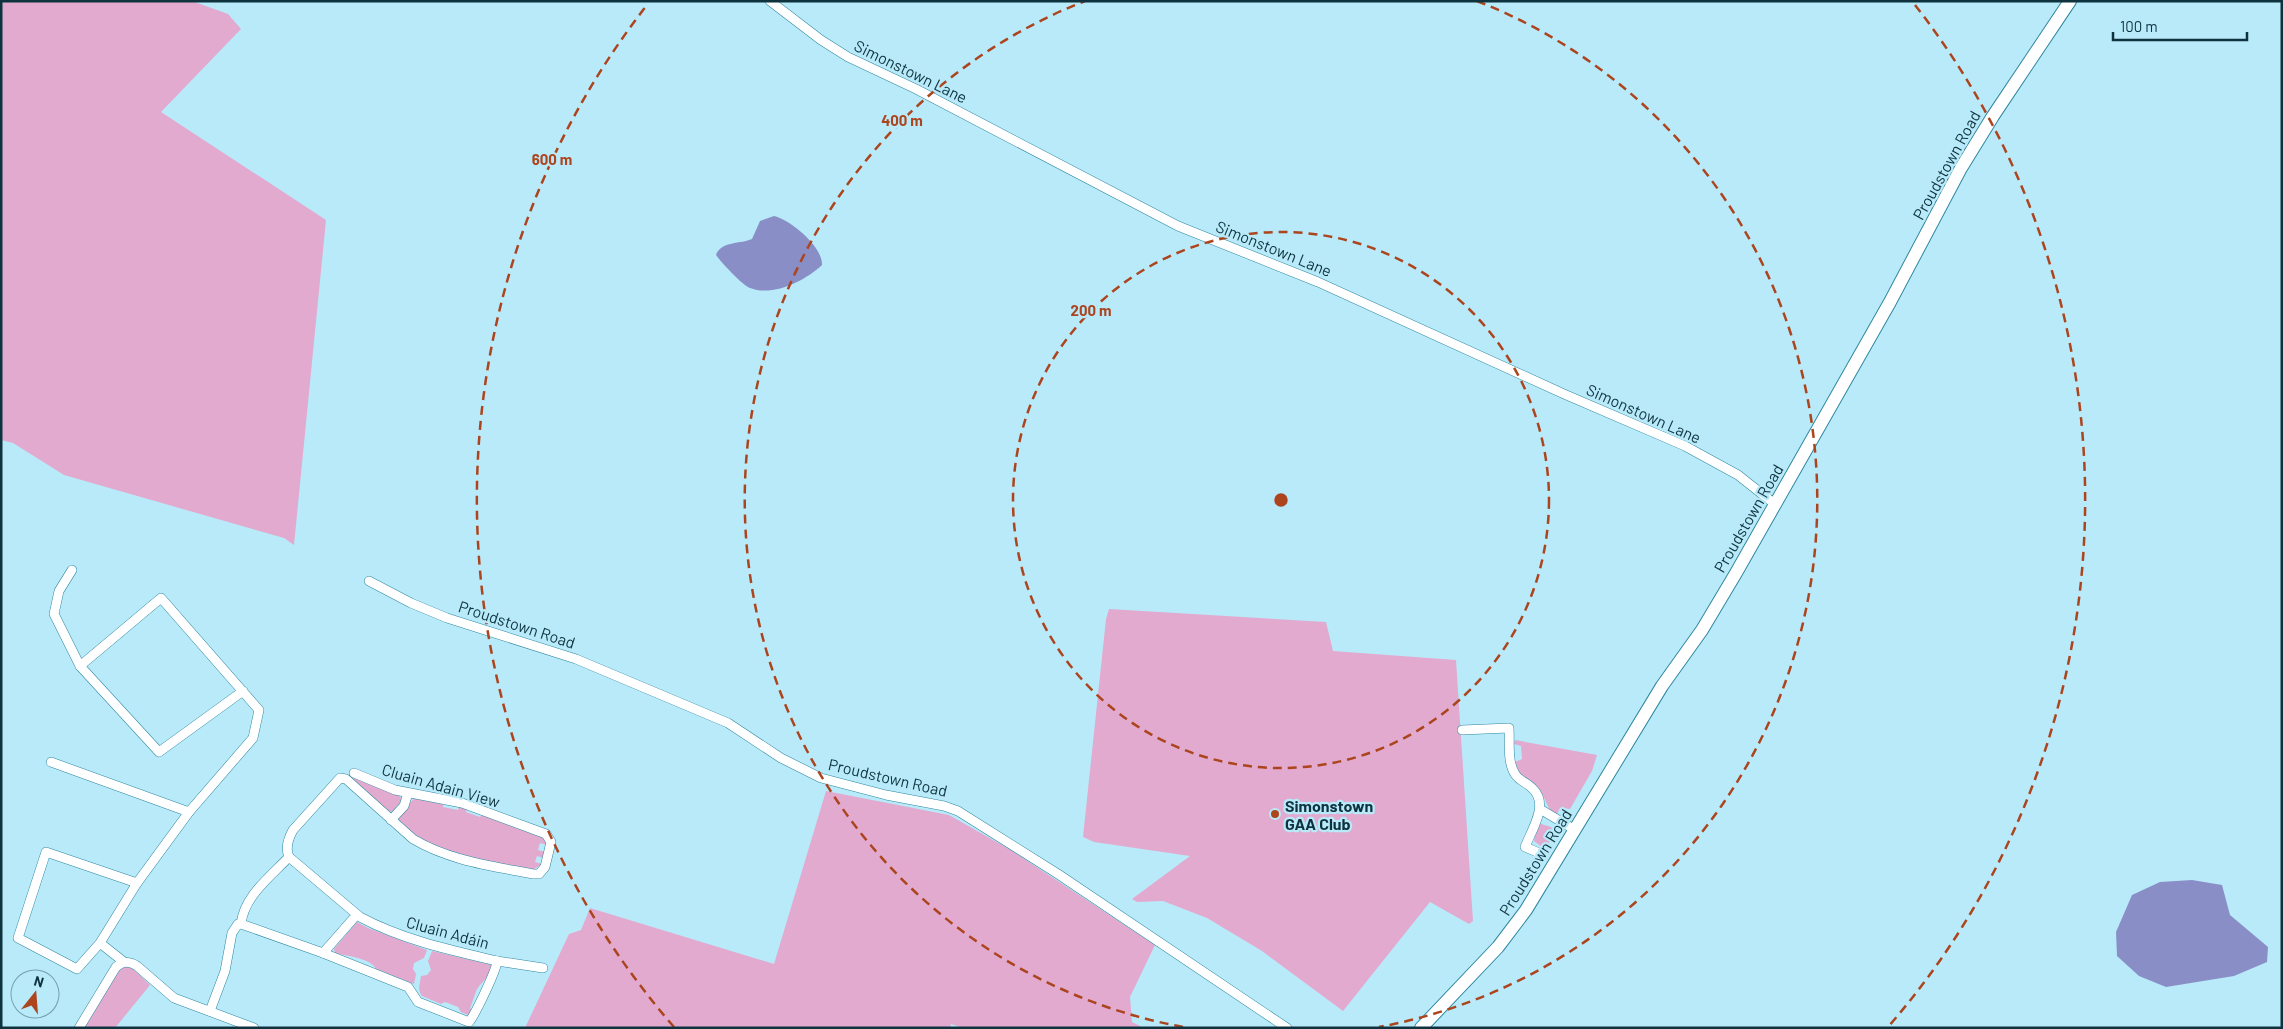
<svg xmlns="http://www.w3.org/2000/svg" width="2283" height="1029" font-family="Barlow,sans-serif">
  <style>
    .green { fill: #e2aacf }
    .water { fill: #898fc6 }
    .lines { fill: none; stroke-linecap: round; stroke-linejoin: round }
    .street-casing { stroke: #2d88a1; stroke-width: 10 }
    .secondary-casing { stroke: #2d88a1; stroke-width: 14 }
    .street { stroke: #fff; stroke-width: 9 }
    .secondary { stroke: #fff; stroke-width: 12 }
    .ring { fill: none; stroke: #ac451e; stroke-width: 2.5; stroke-dasharray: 9 6 }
    .poi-dot { fill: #ac451e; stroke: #b9eafa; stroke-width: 2 }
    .labels { text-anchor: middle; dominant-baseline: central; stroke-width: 4.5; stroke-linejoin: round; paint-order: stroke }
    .street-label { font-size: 16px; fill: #0e333e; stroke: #b9eafa }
    .poi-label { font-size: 16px; font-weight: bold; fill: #0e333e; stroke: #b9eafa; text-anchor: start }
    .centre { fill: #ac451e; stroke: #b9eafa; stroke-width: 2.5 }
    .ring-label { font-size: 15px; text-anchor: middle; font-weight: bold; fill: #ac451e; stroke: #b9eafa; stroke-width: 4.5; stroke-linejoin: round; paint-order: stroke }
  </style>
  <rect width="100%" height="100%" fill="#b9eafa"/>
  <g class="green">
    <path d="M1,1H192L228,14L241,29L161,112L326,220L294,545L284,538L64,475L13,443L1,440Z"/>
    <path d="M1109,609L1326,622L1333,651L1456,660L1473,921L1469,924L1430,902L1343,1011L1262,951L1207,918L1163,901L1137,902L1132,899L1190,856L1094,842L1083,837L1106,619Z"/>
    <path d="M1515,740L1597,755L1592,771L1570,809L1560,808L1557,814C1546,809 1547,801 1541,792C1533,780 1515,778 1515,762L1522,759L1521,746L1514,744Z"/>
    <path d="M349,776L399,795L402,800L392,812L386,810Z"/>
    <path d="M826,791L949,815L1009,849L1155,945L1130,997L1132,1022L1144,1028H963L951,1024L950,1028H525L569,934L581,930L590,908L774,964Z"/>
    <path d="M414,798L443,803V807L458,810L459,806L467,808L466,812L480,817L482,814L544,837L547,845L540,843L538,850L545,852L543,858L537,856L535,862L542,864L533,870L462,856L421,840L399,821V817Z"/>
    <path d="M1538,823L1551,827L1553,831L1547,849L1542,847L1534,841Z"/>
    <path d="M357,922L368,928L427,950L424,958L414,963L413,969L416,974L414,984L376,969C371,958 346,956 335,953L334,949Z"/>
    <path d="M432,951L492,965C492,973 484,981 480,985C475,990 473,1002 470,1008L472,1011L468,1015L461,1012L458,1007L445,1002L441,1004L422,996C417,989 420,984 421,976L427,975L431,970L428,961Z"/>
    <path d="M129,965L150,985L115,1028H82L119,968Z"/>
  </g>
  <g class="water">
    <path d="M774,216C791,220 823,247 822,265C805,281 773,297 750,288C742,285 721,262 716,255C721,241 741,244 752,239L760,221Z"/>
    <path d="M2192,880L2222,885L2230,915L2268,947L2267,962L2234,976L2166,987L2139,976L2117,956L2116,932L2132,895L2160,882Z"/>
  </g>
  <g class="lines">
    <defs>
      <g id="street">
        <path d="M770,1L821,40L848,57L916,89L1178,226L1318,282L1564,394L1685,446L1738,475L1776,505"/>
        <path d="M72,570L59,591L54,614L80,666"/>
        <path d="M369,581L411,603L447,618L576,659L728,723L781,758L821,778L886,795L944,806L958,811L1058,874L1287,1028"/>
        <path d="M1462,730L1509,728C1510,742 1507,762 1515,774C1519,781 1528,783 1533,789C1549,805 1532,829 1525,847L1537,852"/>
        <path d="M51,762L189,812L137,883"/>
        <path d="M1540,809L1575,830"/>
        <path d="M189,812L253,738L259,710L161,598L80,666L159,752L243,691"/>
        <path d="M391,820L404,806L408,793"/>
        <path d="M289,857L360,917C403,940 450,950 497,961C497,969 475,1015 469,1022L418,1002L408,987L323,953L353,919"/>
        <path d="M241,924L323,953"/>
        <path d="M100,943L137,883L46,852L18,938L77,969L100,943L124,962"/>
        <path d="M497,961L543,968"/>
        <path d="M210,1011L225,971L232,933L238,924H241C244,896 271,876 289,857C285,848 288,839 293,830L340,778L346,779L413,839C450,861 492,866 533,874H539L545,867L551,842L546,834L462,803L395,790L354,773"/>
        <path d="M79,1028L116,967C123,961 129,961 137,966L174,998L254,1028"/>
      </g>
      <path id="secondary" d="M1421,1028L1498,947L1526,910L1662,686L1702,630L1736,573L1890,302L1961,168L1993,116L2070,1"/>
    </defs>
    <use href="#street" class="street-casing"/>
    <use href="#secondary" class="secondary-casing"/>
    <use href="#street" class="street"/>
    <use href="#secondary" class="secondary"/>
  </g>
  <g class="ring">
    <circle cx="1281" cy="500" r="268"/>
    <path d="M1183 1027A536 536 0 0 1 1085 1M1477 1A536 536 0 0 1 1379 1027"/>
    <path d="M674 1027A804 804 0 0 1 647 5M1915 5A804 804 0 0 1 1888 1027"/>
  </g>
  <circle class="poi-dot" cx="1275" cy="814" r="5"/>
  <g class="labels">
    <g class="street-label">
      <text transform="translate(911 71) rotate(26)">Simonstown Lane</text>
      <text transform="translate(1946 165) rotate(-61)">Proudstown Road</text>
      <text transform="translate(1274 248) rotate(22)">Simonstown Lane</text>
      <text transform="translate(1644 413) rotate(24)">Simonstown Lane</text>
      <text transform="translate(1748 518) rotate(-60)">Proudstown Road</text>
      <text transform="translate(517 624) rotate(18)">Proudstown Road</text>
      <text transform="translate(888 777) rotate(13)">Proudstown Road</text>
      <text transform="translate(441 785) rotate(16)">Cluain Adain View</text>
      <text transform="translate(1535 862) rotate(-58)">Proudstown Road</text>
      <text transform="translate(448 932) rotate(15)">Cluain Adáin</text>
    </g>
    <g class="poi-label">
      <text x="1285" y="805">Simonstown<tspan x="1285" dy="18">GAA Club</tspan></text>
    </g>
  </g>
  <circle cx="1281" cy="500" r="8" class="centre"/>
  <g class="ring-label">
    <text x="902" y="126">400 m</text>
    <text x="552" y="165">600 m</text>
    <text x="1091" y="316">200 m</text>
  </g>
  <rect width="2283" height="1029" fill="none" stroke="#0e333e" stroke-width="5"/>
  <g transform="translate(35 994) rotate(17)"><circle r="24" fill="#b9eafa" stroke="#75a1af"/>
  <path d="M0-4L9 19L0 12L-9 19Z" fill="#ac451e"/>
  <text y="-8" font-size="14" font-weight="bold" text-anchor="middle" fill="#0e333e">N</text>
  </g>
  <path d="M2113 32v8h134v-8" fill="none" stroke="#0e333e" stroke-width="2.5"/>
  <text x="2120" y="32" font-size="15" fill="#0e333e" stroke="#b9eafa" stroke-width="4" paint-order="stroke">100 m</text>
</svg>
